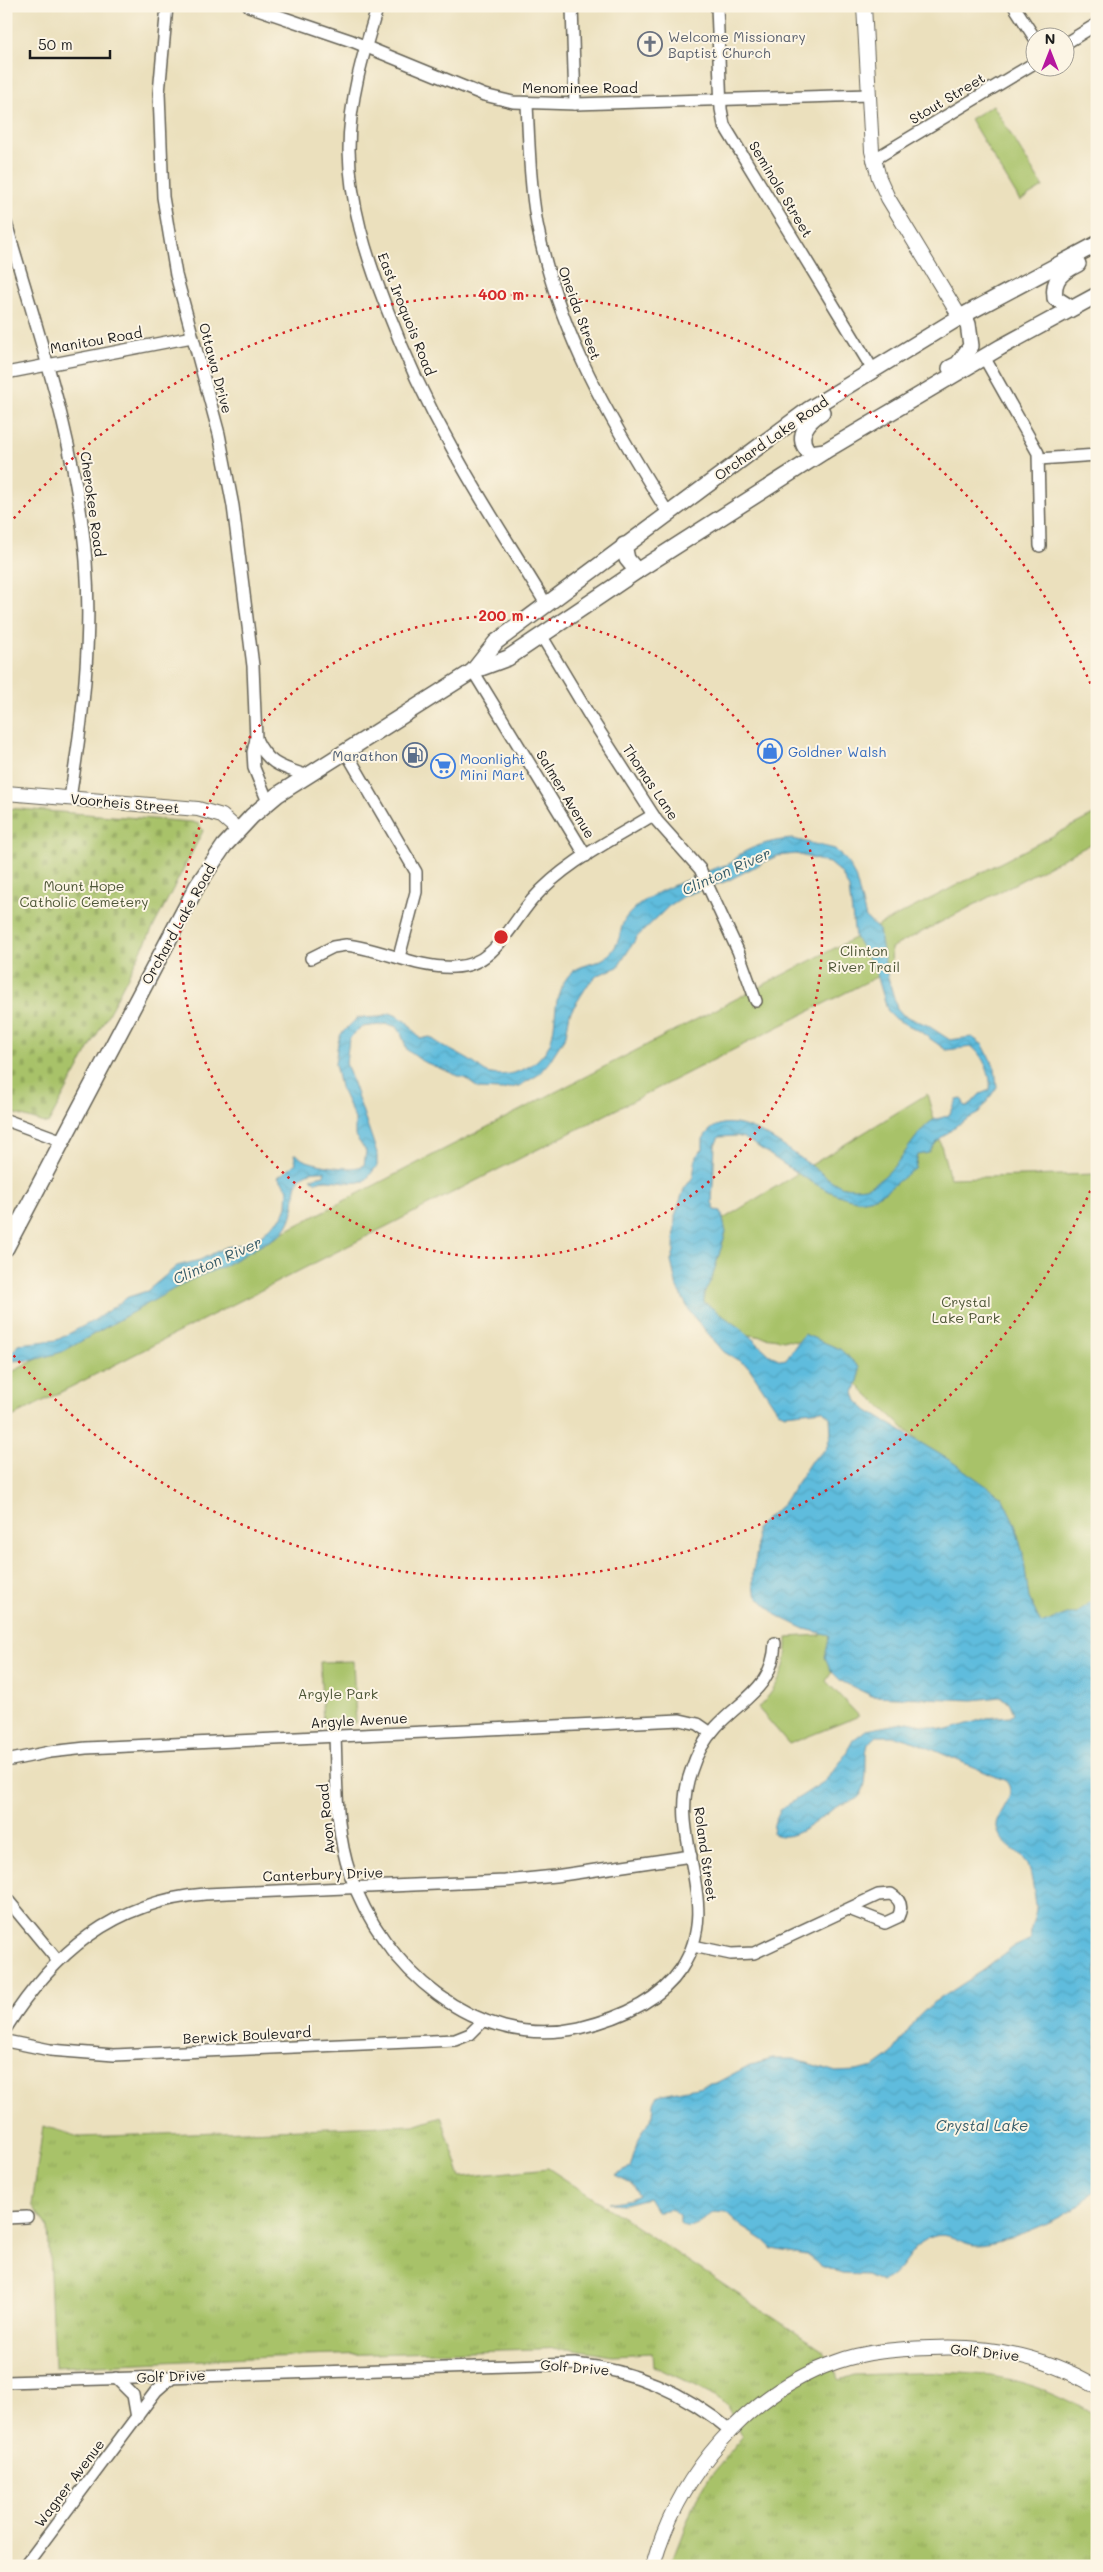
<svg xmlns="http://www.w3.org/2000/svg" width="1103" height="2572" font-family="Mali,sans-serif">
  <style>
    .grass { fill: url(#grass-tufts); stroke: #626f42 }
    .cemetery { fill: url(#cemetery-stones); stroke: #626f42 }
    .park { fill: #a8c269; stroke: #626f42 }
    .water { fill: url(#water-waves); stroke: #3d6c7c }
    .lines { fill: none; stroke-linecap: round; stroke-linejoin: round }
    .minor-casing { stroke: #646154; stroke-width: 14 }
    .tertiary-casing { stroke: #646154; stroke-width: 16 }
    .secondary-casing { stroke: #646154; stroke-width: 18 }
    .minor { stroke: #fff; stroke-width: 11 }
    .tertiary { stroke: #fff; stroke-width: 14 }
    .secondary { stroke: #fff; stroke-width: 15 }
    .ring { fill: none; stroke: #d62828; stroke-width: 2.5; stroke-dasharray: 2.5 5 }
    .labels { text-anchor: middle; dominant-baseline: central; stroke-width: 4; stroke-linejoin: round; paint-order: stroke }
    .worship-label { font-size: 14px; fill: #5b616d; stroke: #fcf5e5; text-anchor: start }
    .street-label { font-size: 14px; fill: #1c1c1c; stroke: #fcf5e5 }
    .shop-label { font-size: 14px; fill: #366cbe; stroke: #fcf5e5; text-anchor: start }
    .service-label { font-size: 14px; fill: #4e5e75; stroke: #fcf5e5; text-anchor: end }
    .park-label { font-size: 14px; fill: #4d5637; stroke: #fcf5e5 }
    .water-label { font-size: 15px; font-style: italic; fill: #365c69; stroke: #fcf5e5 }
    .centre { fill: #d62828; stroke: #fcf5e5; stroke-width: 2.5 }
    .ring-label { font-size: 15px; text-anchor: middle; font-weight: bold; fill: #d62828; stroke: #fcf5e5; stroke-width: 4; stroke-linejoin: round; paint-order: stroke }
  </style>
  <defs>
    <pattern id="grass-tufts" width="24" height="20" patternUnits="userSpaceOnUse" patternTransform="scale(1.25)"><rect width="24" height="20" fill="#a8c269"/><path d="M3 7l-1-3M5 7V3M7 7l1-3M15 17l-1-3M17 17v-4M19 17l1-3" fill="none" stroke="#90a65a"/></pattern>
    <pattern id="cemetery-stones" width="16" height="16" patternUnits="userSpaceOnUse" patternTransform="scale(1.25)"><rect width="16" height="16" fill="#a8c269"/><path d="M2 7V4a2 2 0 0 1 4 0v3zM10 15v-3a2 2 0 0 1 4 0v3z" fill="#90a65a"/></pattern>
    <pattern id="water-waves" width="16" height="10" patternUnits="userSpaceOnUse" patternTransform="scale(1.25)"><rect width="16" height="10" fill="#5ebcdd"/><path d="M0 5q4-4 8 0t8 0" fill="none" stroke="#51a1bd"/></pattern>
  </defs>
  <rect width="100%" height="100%" fill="#fcf5e5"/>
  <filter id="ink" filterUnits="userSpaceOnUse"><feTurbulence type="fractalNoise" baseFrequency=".02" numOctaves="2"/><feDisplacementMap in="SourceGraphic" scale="10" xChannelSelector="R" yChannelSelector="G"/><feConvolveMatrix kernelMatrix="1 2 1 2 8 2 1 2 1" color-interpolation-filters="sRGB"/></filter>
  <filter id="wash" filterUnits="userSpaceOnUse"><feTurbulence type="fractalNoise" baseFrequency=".0096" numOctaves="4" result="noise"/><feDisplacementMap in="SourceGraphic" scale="20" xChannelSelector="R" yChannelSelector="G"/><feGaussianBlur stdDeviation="1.12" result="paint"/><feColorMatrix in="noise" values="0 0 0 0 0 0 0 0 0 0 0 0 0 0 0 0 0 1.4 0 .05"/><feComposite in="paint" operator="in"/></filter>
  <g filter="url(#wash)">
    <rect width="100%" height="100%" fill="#ebe0bd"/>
    <path class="grass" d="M441,2116L461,2177L548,2168L822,2350L840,2380L855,2375C951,2372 1011,2363 1097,2417V2566H670L693,2506L710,2477L743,2437L727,2406L701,2388L653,2366L652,2353L612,2355L568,2348L271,2357L54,2367L48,2228L32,2205L43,2126L80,2137L414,2125Z"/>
    <path class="cemetery" d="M6,808L192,822L199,824L203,831L113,1005L48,1124L6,1111Z"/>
    <g class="park">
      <path d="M993,105L1043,187L1020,201L970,119Z"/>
      <path d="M1097,813V841L891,948L892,969L6,1420V1375Z"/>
      <path d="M927,1094L950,1178L1097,1174V1631L857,1634L826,1681L859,1716L789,1744L758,1708C779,1686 788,1667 787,1637L821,1635V1542L919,1538L916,1439L813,1344L714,1330L676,1248Z"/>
      <path d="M353,1661L356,1723L323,1725L320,1662Z"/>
    </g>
    <path class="water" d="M793,839L835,849L846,860L855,876L866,918L879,930L887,974L897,1008L903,1015L927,1025L950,1040L972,1037L983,1045L995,1068L997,1087L979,1113L957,1125L936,1143L929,1153L918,1155L915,1169C899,1178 889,1193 870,1199C837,1209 773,1154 744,1138L737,1136L719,1137L715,1145L712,1203L715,1210L721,1211L726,1232L712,1278L704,1294V1302L744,1331L770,1355L781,1360L786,1359L804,1334L840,1349L859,1367V1378L854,1393L857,1401L868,1411L951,1461L1002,1497L1015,1524L1023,1554L1029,1598L1041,1624L1067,1614H1077L1089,1602L1097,1603V2189C1089,2195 1082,2203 1074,2209C1054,2222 1000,2245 977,2245C959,2245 950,2229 929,2238C908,2247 903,2274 882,2282L867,2275L842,2274L821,2266L806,2255L772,2249L763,2240L741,2226L727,2213L714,2212C704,2219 692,2233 679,2223V2215C671,2205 666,2212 656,2211L648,2198L624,2204L609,2203L631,2199L639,2195L633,2185L615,2176L630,2168L637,2143L653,2114L654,2103L658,2095L716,2083L750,2065L773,2059H794L836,2072L856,2071L875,2067L890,2056L918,2017L932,2004L984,1970L1012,1948L1031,1939C1029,1925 1035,1921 1036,1909C1037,1905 1030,1868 1028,1864C1020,1851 999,1845 997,1827C996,1811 1019,1797 1006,1781L915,1742L895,1736H877L868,1744C863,1759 870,1780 861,1794C857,1802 845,1802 838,1806C822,1815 792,1846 773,1833L774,1824L781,1809L825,1781L842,1760L853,1740L866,1730L908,1722L948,1730L987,1718L1010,1716L1014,1713L1009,1702L1000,1697L973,1700L872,1696L841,1681L831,1671L825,1657L830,1635L805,1629L778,1616L757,1596L753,1587V1571L757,1551L756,1528L783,1504L811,1461L826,1449L831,1433L830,1417L822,1410L785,1414L778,1411L748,1366L724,1352L692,1315L677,1288L671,1261L674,1252L675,1216L684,1189L693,1177L696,1156L703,1149V1139C730,1090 812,1171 839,1185C846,1189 858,1188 865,1187C894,1179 909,1140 929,1123C936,1117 943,1119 950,1114L957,1100L962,1099L965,1107H968L980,1094L990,1090C992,1076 983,1055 972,1047L946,1050L918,1030L895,1019L888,1012L876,971L855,937L849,889L842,874L829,863L796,854L777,856L764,862L727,881L686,895L669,906L637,937L618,967L598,975L589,983L570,1013L566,1035L549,1062L538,1075L519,1086L501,1090L479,1089L466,1079L422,1061L407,1050L401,1033L397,1027L388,1024L361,1027L349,1039L346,1063L377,1153V1166L365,1181C349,1186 329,1176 316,1182L311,1178L324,1175L325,1171C277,1169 309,1207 280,1235L222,1267L188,1281L62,1352L34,1360L6,1361V1349L15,1350L18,1344L57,1340L93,1321L128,1297L147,1291L177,1266L200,1260L226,1247L253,1242L283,1216L287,1206L288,1189L278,1177L296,1163L294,1154C299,1154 299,1158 304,1160C317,1165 352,1172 364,1165L366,1151L355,1136V1119L340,1087L335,1064L338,1042L341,1034L357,1018L380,1017L390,1013L395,1015L406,1021L420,1039L430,1037C444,1048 458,1053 472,1062C479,1066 482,1072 491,1074C515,1078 540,1065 550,1043C559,1020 550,998 569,975C578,964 596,965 606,957C625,941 617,927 628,915C652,889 684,883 713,869C719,866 726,866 731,863C735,861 735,857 739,855C755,845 774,840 793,839Z"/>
  </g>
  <g filter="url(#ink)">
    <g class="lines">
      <defs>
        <g id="minor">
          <path d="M167,6L159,93L163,197L176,275L219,434L233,506L253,666L256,739L253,752L254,768L268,802"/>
          <path d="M249,6L352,41L484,95L513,102L575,104L869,95"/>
          <path d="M378,6C363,54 349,100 349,150C350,204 366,255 385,304C404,354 426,402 452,448C481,502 515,552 546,604"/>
          <path d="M572,6L575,104"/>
          <path d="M717,6L721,109L724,125L873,370"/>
          <path d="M1014,6L1036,40"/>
          <path d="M1066,43L1097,24"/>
          <path d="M527,104C529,144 530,185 537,224C558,333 610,420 668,513"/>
          <path d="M873,160L1036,62"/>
          <path d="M6,223C38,334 77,445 86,561C92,641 83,718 70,798"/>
          <path d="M984,357L1038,453L1040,546"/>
          <path d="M6,373L192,337"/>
          <path d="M1039,459L1097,455"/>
          <path d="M541,635L589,715L657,821L700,869L738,951L756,1001"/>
          <path d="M473,671L586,856"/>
          <path d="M256,739C268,765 282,767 308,776"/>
          <path d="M346,752L416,872V892L399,957"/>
          <path d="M311,958L333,947L346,945C382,949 418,969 454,967C494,966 509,927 532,900C564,863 612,840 653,815"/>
          <path d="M6,1120L63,1141"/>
          <path d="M335,1736C337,1782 335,1831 350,1874C382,1967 475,2051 579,2028C617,2019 659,2002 681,1969C725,1903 666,1838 691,1771C696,1755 705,1739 716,1727C743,1698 773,1688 775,1643"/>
          <path d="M6,1761L50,1752L86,1748L680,1720L698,1724L711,1733"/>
          <path d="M6,1898L58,1961"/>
          <path d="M693,1946L731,1954L754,1953L878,1895L891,1894C901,1900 903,1907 898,1917L885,1923L849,1909"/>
          <path d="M6,2028C53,1953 114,1901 205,1894L505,1881L555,1876L691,1856"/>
          <path d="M6,2041L50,2050L114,2055L455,2040L470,2034L483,2021"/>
          <path d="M6,2218L27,2217"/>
          <path d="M116,2378L133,2395L137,2418"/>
          <path d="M6,2382L575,2364C634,2370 686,2393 731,2431"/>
          <path d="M25,2566L156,2391L173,2376"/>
        </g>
        <g id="tertiary">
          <path d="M864,6L872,151L879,178L888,198L960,317"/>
          <path d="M6,793L198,809L222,816L238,830"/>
          <path d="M653,2566C678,2475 747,2393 836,2362C866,2351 898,2349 930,2348C990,2345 1046,2356 1097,2387"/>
        </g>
        <g id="secondary">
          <path d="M1071,308L1055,298C1052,279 1062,272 1078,264"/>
          <path d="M950,368L958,364L971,346L968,324L960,317"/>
          <path d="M822,412C807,421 794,438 810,453L825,451"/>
          <path d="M624,545L627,559L637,571"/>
          <path d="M473,671L496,642L808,410L960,317L1097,244"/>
          <path d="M6,1248L197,886L224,846L252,816L277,795L473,671L508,658L637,571L825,451L1001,347L1097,295"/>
        </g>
      </defs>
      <use href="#minor" class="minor-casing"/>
      <use href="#tertiary" class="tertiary-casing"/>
      <use href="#secondary" class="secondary-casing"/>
      <use href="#minor" class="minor"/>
      <use href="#tertiary" class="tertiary"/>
      <use href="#secondary" class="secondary"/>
    </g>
  </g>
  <g class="ring">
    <circle cx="501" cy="937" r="321"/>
    <path d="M1096 1177A642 642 0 0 1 9 1350M9 524A642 642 0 0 1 1096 697"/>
  </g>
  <defs>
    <symbol id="church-ring" viewBox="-11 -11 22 22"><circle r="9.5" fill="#fcf5e5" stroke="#6b7280" stroke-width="1.5"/><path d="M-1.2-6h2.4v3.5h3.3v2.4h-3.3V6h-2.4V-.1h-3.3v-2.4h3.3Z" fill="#6b7280"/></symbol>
    <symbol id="shop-ring" viewBox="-11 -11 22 22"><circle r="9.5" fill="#fcf5e5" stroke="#3f7fe0" stroke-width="1.5"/><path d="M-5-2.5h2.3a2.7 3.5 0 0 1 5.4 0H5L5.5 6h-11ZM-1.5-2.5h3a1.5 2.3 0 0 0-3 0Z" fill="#3f7fe0"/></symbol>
    <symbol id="fuel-ring" viewBox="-11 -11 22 22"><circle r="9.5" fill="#fcf5e5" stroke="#5c6f8a" stroke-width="1.5"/><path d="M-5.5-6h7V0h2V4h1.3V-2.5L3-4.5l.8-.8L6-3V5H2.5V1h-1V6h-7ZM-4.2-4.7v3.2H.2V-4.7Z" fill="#5c6f8a"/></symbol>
    <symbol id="supermarket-ring" viewBox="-11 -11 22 22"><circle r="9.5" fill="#fcf5e5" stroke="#3f7fe0" stroke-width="1.5"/><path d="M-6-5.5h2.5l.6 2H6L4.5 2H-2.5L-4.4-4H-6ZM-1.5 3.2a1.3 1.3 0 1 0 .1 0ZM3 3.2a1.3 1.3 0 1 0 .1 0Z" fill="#3f7fe0"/></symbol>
  </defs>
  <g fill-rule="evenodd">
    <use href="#church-ring" x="636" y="30" width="28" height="28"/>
    <use href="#shop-ring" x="756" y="737" width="28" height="28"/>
    <use href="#fuel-ring" x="401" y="741" width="28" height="28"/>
    <use href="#supermarket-ring" x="429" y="752" width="28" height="28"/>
  </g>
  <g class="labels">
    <g class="worship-label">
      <text x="668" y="36">Welcome Missionary<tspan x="668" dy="16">Baptist Church</tspan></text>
    </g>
    <g class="street-label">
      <text x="580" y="87">Menominee Road</text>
      <text transform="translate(947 98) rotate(-31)">Stout Street</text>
      <text transform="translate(781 189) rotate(59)">Seminole Street</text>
      <text transform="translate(580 313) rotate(70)">Oneida Street</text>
      <text transform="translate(407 314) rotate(68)">East Iroquois Road</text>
      <text transform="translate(96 340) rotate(-10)">Manitou Road</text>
      <text transform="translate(216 368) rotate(75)">Ottawa Drive</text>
      <text transform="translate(771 438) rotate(-35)">Orchard Lake Road</text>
      <text transform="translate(93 504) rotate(82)">Cherokee Road</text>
      <text transform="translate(651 782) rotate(56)">Thomas Lane</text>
      <text transform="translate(566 794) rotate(59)">Salmer Avenue</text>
      <text transform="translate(125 803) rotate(5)">Voorheis Street</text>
      <text transform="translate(178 924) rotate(-61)">Orchard Lake Road</text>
      <text transform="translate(359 1720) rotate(-3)">Argyle Avenue</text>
      <text transform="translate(326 1819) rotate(-96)">Avon Road</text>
      <text transform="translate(706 1854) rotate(82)">Roland Street</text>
      <text transform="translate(323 1874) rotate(-2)">Canterbury Drive</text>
      <text transform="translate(247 2035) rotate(-3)">Berwick Boulevard</text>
      <text transform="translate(985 2352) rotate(6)">Golf Drive</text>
      <text transform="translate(575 2367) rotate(5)">Golf Drive</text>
      <text transform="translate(171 2376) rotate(-2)">Golf Drive</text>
      <text transform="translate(69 2483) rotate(-53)">Wagner Avenue</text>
    </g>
    <g class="shop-label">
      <text x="788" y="751">Goldner Walsh</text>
      <text x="460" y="758">Moonlight<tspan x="460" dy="16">Mini Mart</tspan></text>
    </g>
    <g class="service-label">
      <text x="398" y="755">Marathon</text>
    </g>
    <g class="park-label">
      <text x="84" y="885">Mount Hope<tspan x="84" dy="16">Catholic Cemetery</tspan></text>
      <text x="864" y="950">Clinton<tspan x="864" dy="16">River Trail</tspan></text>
      <text x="966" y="1301">Crystal<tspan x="966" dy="16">Lake Park</tspan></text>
      <text x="338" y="1693">Argyle Park</text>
    </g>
    <g class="water-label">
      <text transform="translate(726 871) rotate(-24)">Clinton River</text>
      <text transform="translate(217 1260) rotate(-24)">Clinton River</text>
      <text x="982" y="2125">Crystal Lake</text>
    </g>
  </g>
  <circle cx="501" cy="937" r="8" class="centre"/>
  <g class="ring-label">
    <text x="501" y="300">400 m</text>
    <text x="501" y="621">200 m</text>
  </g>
  <rect width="1103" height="2572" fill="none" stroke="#fcf5e5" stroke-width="25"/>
  <g transform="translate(1050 52)"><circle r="24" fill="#fcf5e5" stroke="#a29e95"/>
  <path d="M0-4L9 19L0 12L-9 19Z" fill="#b5179e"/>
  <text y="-8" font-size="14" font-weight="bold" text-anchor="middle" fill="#1c1c1c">N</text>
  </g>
  <path d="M30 50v8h80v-8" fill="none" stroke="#1c1c1c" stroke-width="2.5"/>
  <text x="38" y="50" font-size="15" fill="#1c1c1c" stroke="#fcf5e5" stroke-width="4" paint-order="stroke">50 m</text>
</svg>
